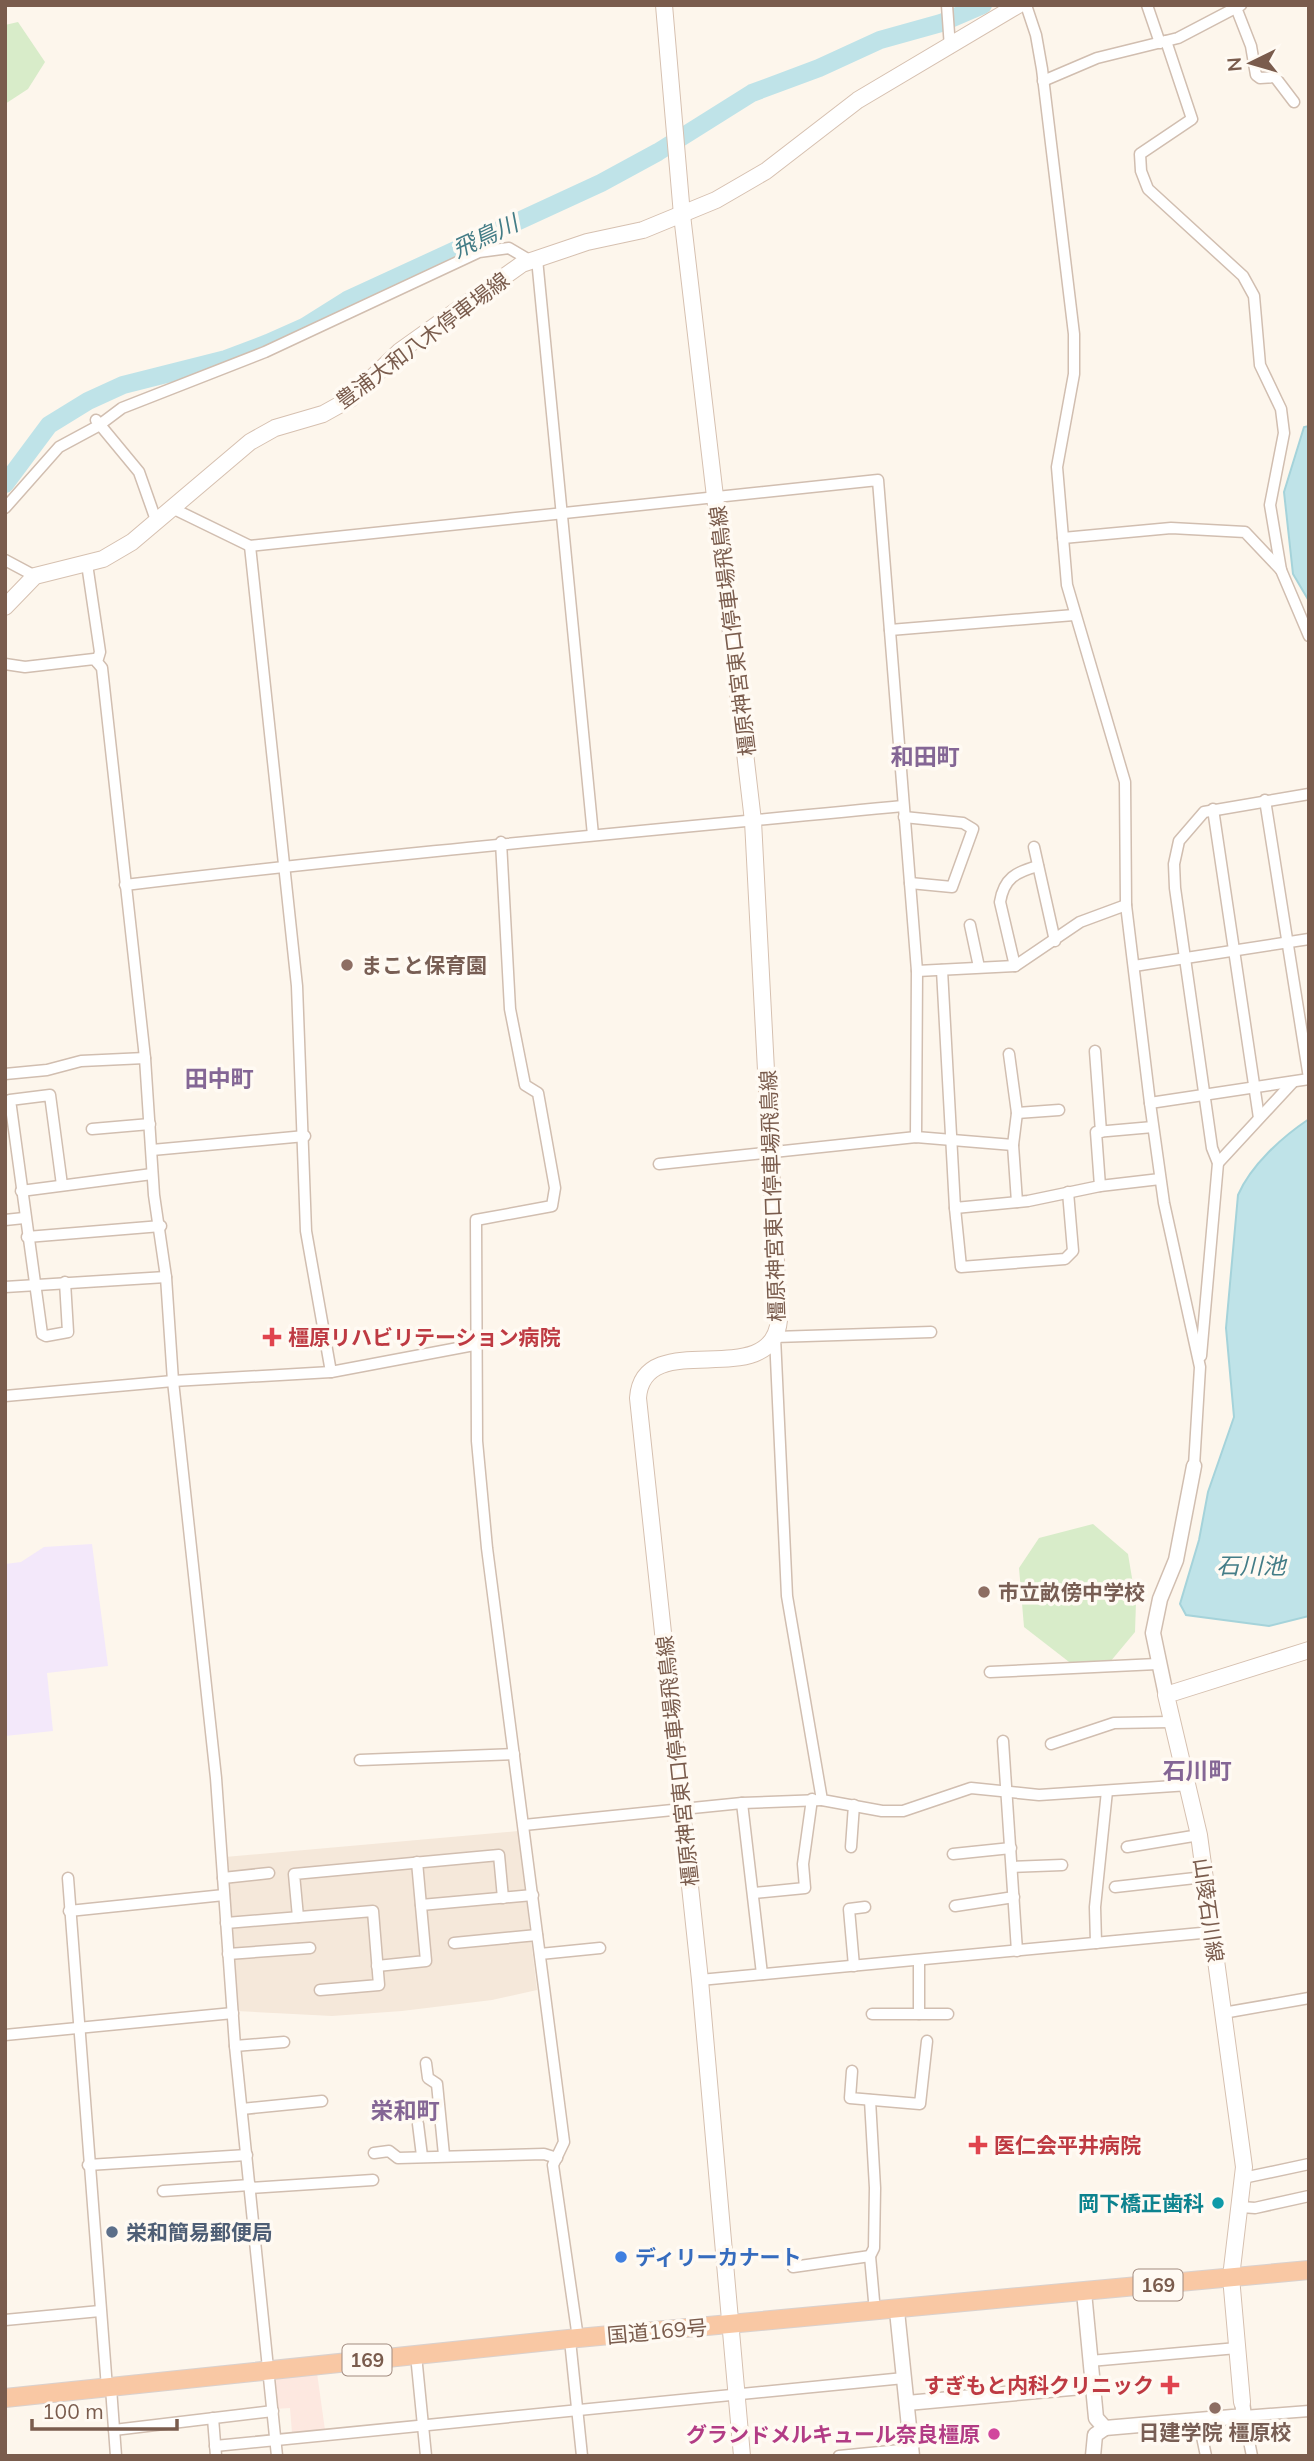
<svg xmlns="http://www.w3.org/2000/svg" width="1314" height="2461" font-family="Mulish,'Noto Sans JP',sans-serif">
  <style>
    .residential { fill: #f5e8da }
    .commercial { fill: #fde8e0 }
    .education { fill: #f3e8fa }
    .green { fill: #d8ecc9 }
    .water { fill: #bfe3e8; stroke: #a5d3da; stroke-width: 2 }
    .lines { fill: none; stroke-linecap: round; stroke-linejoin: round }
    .river { stroke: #bfe3e8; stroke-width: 18 }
    .minor-casing { stroke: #d1beb0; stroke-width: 13 }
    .tertiary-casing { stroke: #d1beb0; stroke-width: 17 }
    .secondary-casing { stroke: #d6c0b0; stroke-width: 18 }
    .trunk-casing { stroke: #dad1cd; stroke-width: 20 }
    .minor { stroke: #fff; stroke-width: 10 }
    .tertiary { stroke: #fff; stroke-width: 14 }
    .secondary { stroke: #fff; stroke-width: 16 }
    .trunk { stroke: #f9c8a4; stroke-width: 18 }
    .education-dot { fill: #8d6e63; stroke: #fffaf3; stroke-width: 2.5 }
    .health-dot { fill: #e0444e; stroke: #fffaf3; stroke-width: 2.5 }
    .culture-dot { fill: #0f9aa8; stroke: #fffaf3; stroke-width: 2.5 }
    .service-dot { fill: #5c6f8a; stroke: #fffaf3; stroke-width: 2.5 }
    .shop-dot { fill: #3f7fe0; stroke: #fffaf3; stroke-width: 2.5 }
    .hotel-dot { fill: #d1479c; stroke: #fffaf3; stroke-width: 2.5 }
    .labels { text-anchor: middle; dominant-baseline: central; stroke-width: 7; stroke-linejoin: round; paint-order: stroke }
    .shield { fill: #fffaf3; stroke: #a28b7f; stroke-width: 2 }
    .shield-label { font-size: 19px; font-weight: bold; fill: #7a5c4d }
    .street-label { font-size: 21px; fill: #7a5c4d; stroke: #fffaf3 }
    .education-label { font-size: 21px; font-weight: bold; fill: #785e54; stroke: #fffaf3; text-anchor: start }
    .health-label { font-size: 21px; font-weight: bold; fill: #be3a42; stroke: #fffaf3; text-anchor: start }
    .culture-label { font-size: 21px; font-weight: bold; fill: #0d838f; stroke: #fffaf3; text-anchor: end }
    .service-label { font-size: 21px; font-weight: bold; fill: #4e5e75; stroke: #fffaf3; text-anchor: start }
    .shop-label { font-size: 21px; font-weight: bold; fill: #366cbe; stroke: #fffaf3; text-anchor: start }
    .hotel-label { font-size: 21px; font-weight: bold; fill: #b23c85; stroke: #fffaf3; text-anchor: end }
    .water-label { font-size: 23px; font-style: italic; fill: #437c86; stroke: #fffaf3 }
    .neighbourhood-label { font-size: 23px; font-weight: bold; fill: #846695; stroke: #fffaf3 }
  </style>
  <rect width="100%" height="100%" fill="#fdf6ec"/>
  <path class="residential" d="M518,1831L537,1990L492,2000L402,2011L332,2016L237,2011L225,1857Z"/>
  <path class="commercial" d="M317,2373L325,2430L292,2433L290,2408L275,2409L272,2377Z"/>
  <path class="education" d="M92,1544L108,1666L47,1673L53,1731L5,1736V1564L21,1562L44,1547Z"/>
  <g class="green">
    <path d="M18,22L45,62L28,89L5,104V25Z"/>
    <path d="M1093,1524L1128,1554L1136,1602L1135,1632L1110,1662L1073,1665L1024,1627L1019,1568L1039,1538Z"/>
  </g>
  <g class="water">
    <path d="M1309,426V601L1293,574L1284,492L1304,427Z"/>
    <path d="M1309,1119V1616L1269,1626L1186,1615L1180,1604L1199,1540L1208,1492L1234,1417L1226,1328L1238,1195C1251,1165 1282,1137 1309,1119Z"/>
  </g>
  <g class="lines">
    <path class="river" d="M5,484L49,425L88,401L123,385L226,359L268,343L304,327L347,300L601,183L658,152L752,93L819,68L880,40L941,23L983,5"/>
    <defs>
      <g id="minor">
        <path d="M947,5L950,48"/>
        <path d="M1026,5L1036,35L1042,69L1074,334V374L1057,467L1067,585L1125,782L1126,905L1150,1103L1164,1203L1200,1367L1194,1466"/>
        <path d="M1147,5L1160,43"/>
        <path d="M1235,5L1251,46L1256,75L1260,78L1275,77L1294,102"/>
        <path d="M1166,41L1192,119L1140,154L1141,171L1148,189L1243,276L1254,296L1260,365L1281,409L1284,433L1270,505L1281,570L1309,636"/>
        <path d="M1043,81L1097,58L1178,38L1241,5"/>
        <path d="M537,259L593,835"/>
        <path d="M96,420L139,472L157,523"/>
        <path d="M5,508L59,447L98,426L122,408L265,352L479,252L509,248L531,261"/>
        <path d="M174,509L250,546L878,480L917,971L916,1137"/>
        <path d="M1063,538L1171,528L1245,532L1281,570"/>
        <path d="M250,546L297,986L306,1231L331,1372"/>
        <path d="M5,560L35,576"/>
        <path d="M87,564L100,652L97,662L102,668L145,1058L154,1195L166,1277L173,1381L216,1778L235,2046L277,2456"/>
        <path d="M890,630L1074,615"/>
        <path d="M5,664L25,667L94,659L97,662"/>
        <path d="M1265,800L1309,1078"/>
        <path d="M1213,809L1259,1118"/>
        <path d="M904,817L963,823L973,829L952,887L910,883"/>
        <path d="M501,842L510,1009L525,1085L538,1093L555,1188L552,1206L476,1220L477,1441L487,1548L564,2142L553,2165L578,2338"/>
        <path d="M1034,847L1055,941"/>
        <path d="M125,885C384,854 644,831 903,806"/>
        <path d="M970,925L979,967"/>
        <path d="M1015,966L1000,902C1004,878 1016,872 1038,866"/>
        <path d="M1134,966L1309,939"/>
        <path d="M942,970L955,1208L1028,1201L1100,1186L1160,1179"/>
        <path d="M917,971L1015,966L1080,922L1126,905"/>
        <path d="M1095,1051L1101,1132"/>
        <path d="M1009,1054L1017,1113L1013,1145L1017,1202"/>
        <path d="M5,1074L47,1070L81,1061L145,1058"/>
        <path d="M1150,1103L1309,1079"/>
        <path d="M1017,1113L1059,1110"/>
        <path d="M92,1129L150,1124"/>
        <path d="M152,1150L305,1136"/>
        <path d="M1218,1163L1293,1082"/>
        <path d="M659,1164L916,1137L1013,1145"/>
        <path d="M62,1185L50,1095L10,1100L42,1334L46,1336L68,1332L65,1282"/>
        <path d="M1100,1186L1096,1132L1153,1127"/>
        <path d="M21,1191L152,1174"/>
        <path d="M955,1208L961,1267L1065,1259L1073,1251L1068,1192"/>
        <path d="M5,1220L24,1218"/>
        <path d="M27,1237L161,1226"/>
        <path d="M5,1287L166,1277"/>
        <path d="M931,1332L775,1337L787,1596L822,1800L882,1811H903L971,1788L1039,1795L1189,1785"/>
        <path d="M1201,1356L1218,1163L1212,1148L1175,888L1174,864L1179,841L1204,812L1309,794"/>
        <path d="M5,1396L173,1381L331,1372L474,1345"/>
        <path d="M990,1672L1157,1664"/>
        <path d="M1003,1741L1017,1951"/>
        <path d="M1051,1744L1114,1723L1171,1722"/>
        <path d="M360,1760L514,1754"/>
        <path d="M742,1803L762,1974"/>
        <path d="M524,1825L742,1803L822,1800"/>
        <path d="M851,1847L854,1805"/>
        <path d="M1127,1847L1199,1835"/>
        <path d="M953,1854L1011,1848"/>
        <path d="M1012,1867L1062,1865"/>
        <path d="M68,1878L107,2388"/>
        <path d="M223,1878L269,1873"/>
        <path d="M1115,1887L1204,1877"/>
        <path d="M754,1893L805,1888L803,1864L812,1799"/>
        <path d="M421,1905L533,1895"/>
        <path d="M955,1906L1014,1897"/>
        <path d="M69,1911L224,1895"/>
        <path d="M298,1917L294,1874L499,1855L503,1898"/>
        <path d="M226,1923L373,1911L379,1985L320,1990"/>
        <path d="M454,1943L537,1935"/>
        <path d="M1096,1943L1095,1907L1107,1791"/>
        <path d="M228,1954L310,1948"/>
        <path d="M540,1954L600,1948"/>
        <path d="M919,1960V2014"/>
        <path d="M377,1966L426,1961L417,1862"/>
        <path d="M854,1966L849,1909L865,1907"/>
        <path d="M700,1980L1212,1932"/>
        <path d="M1223,2013L1309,1998"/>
        <path d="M872,2014H948"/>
        <path d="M5,2035L233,2013"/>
        <path d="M235,2046L284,2042"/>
        <path d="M426,2063L428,2078L437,2084L444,2155"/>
        <path d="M852,2071L850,2098L920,2104L927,2041"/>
        <path d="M870,2100L875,2188L874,2248L870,2256L875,2312"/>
        <path d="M242,2109L322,2101"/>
        <path d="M418,2124L422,2156"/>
        <path d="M374,2153L389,2151L398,2158L544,2154L557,2158"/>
        <path d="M88,2165L247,2155"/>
        <path d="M1243,2178L1309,2164"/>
        <path d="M250,2188L373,2180"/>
        <path d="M163,2191L250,2185"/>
        <path d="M1241,2207L1255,2208L1309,2196"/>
        <path d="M793,2267L870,2256"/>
        <path d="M5,2320L100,2311"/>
        <path d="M570,2340L582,2456"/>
        <path d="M416,2355L426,2456"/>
        <path d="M1090,2361L1237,2348"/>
        <path d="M111,2388L116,2456"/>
        <path d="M213,2418L216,2456"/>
        <path d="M1194,2420L1201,2432L1206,2456"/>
        <path d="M114,2430L273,2411"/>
        <path d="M215,2446L904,2378"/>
        <path d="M839,2456L911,2449"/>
        <path d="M1252,2456L1244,2416L1309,2411"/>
      </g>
      <g id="tertiary">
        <path d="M1166,1695L1153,1633L1160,1599L1176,1560L1194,1466"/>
        <path d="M1084,2292L1096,2418L1105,2428L1244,2416L1242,2402"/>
        <path d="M897,2311L912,2456"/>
        <path d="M907,2403L1093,2386"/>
        <path d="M1093,2456L1095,2435L1105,2428"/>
      </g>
      <g id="secondary">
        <path d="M664,5L682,215L753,821L779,1320C772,1395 643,1324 638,1398L700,1980L742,2456"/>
        <path d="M5,607L35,576L103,559L132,542L250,442L275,428L323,414L350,399L400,351L522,264L587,242L643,230L716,200L766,171L858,100L1018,5"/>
        <path d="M1242,2402L1231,2277L1244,2167L1199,1835L1166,1695L1309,1650"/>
      </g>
      <path id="trunk" d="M5,2398L578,2338L1309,2270"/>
    </defs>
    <use href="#minor" class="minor-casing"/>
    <use href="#tertiary" class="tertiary-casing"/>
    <use href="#secondary" class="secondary-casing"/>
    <use href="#trunk" class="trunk-casing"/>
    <use href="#minor" class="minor"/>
    <use href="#tertiary" class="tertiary"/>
    <use href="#secondary" class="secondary"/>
    <use href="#trunk" class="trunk"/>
  </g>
  <g class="education-dot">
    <circle cx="347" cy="965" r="7"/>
    <circle cx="984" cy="1592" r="7"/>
    <circle cx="1215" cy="2408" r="7"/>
  </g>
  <g class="health-dot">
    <path d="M268.5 1326.5h7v7h7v7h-7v7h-7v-7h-7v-7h7z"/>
    <path d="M974.5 2134.5h7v7h7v7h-7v7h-7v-7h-7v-7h7z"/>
    <path d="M1166.5 2374.5h7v7h7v7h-7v7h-7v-7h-7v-7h7z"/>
  </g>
  <circle class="culture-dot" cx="1218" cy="2203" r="7"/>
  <circle class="service-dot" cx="112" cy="2232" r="7"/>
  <circle class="shop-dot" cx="621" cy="2257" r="7"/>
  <circle class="hotel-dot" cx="994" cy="2434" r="7"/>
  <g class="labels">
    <g class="shield">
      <rect x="1133.5" y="2269.5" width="49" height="31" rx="5"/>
      <rect x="342.5" y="2344.5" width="49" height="31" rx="5"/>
    </g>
    <g class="shield-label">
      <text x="1158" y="2285">169</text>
      <text x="367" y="2360">169</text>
    </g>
    <g class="street-label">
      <text transform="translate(422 340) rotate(-37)">豊浦大和八木停車場線</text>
      <text transform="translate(732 631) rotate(-97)">橿原神宮東口停車場飛鳥線</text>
      <text transform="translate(772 1196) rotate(-92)">橿原神宮東口停車場飛鳥線</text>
      <text transform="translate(677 1761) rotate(-96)">橿原神宮東口停車場飛鳥線</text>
      <text transform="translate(1209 1910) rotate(82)">山陵石川線</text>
      <text transform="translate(657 2331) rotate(-5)">国道169号</text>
    </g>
    <g class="education-label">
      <text x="361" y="965">まこと保育園</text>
      <text x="998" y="1592">市立畝傍中学校</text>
      <text x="1215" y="2432" text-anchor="middle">日建学院 橿原校</text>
    </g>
    <g class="health-label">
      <text x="288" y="1337">橿原リハビリテーション病院</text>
      <text x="994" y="2145">医仁会平井病院</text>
      <text x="1154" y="2385" text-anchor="end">すぎもと内科クリニック</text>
    </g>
    <g class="culture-label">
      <text x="1204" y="2203">岡下橋正歯科</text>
    </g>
    <g class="service-label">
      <text x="126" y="2232">栄和簡易郵便局</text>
    </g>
    <g class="shop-label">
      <text x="635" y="2257">ディリーカナート</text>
    </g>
    <g class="hotel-label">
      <text x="980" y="2434">グランドメルキュール奈良橿原</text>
    </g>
    <g class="water-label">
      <text transform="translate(485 236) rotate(-25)">飛鳥川</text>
      <text x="1251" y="1565">石川池</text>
    </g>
    <g class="neighbourhood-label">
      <text x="925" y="756">和田町</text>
      <text x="219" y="1078">田中町</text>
      <text x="1197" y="1770">石川町</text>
      <text x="405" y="2110">栄和町</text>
    </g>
  </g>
  <rect width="1314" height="2461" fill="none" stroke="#7a5c4d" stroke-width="14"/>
  <g transform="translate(1251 63) rotate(265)" stroke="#fffaf3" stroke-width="5" paint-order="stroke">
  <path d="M0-5L12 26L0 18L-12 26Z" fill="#7a5c4d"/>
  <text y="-10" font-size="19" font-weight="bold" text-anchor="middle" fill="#7a5c4d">N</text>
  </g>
  <path d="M32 2419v10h145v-10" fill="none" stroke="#7a5c4d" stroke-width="3.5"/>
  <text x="42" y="2419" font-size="21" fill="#7a5c4d" stroke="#fffaf3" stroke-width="5" paint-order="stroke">100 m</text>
</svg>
